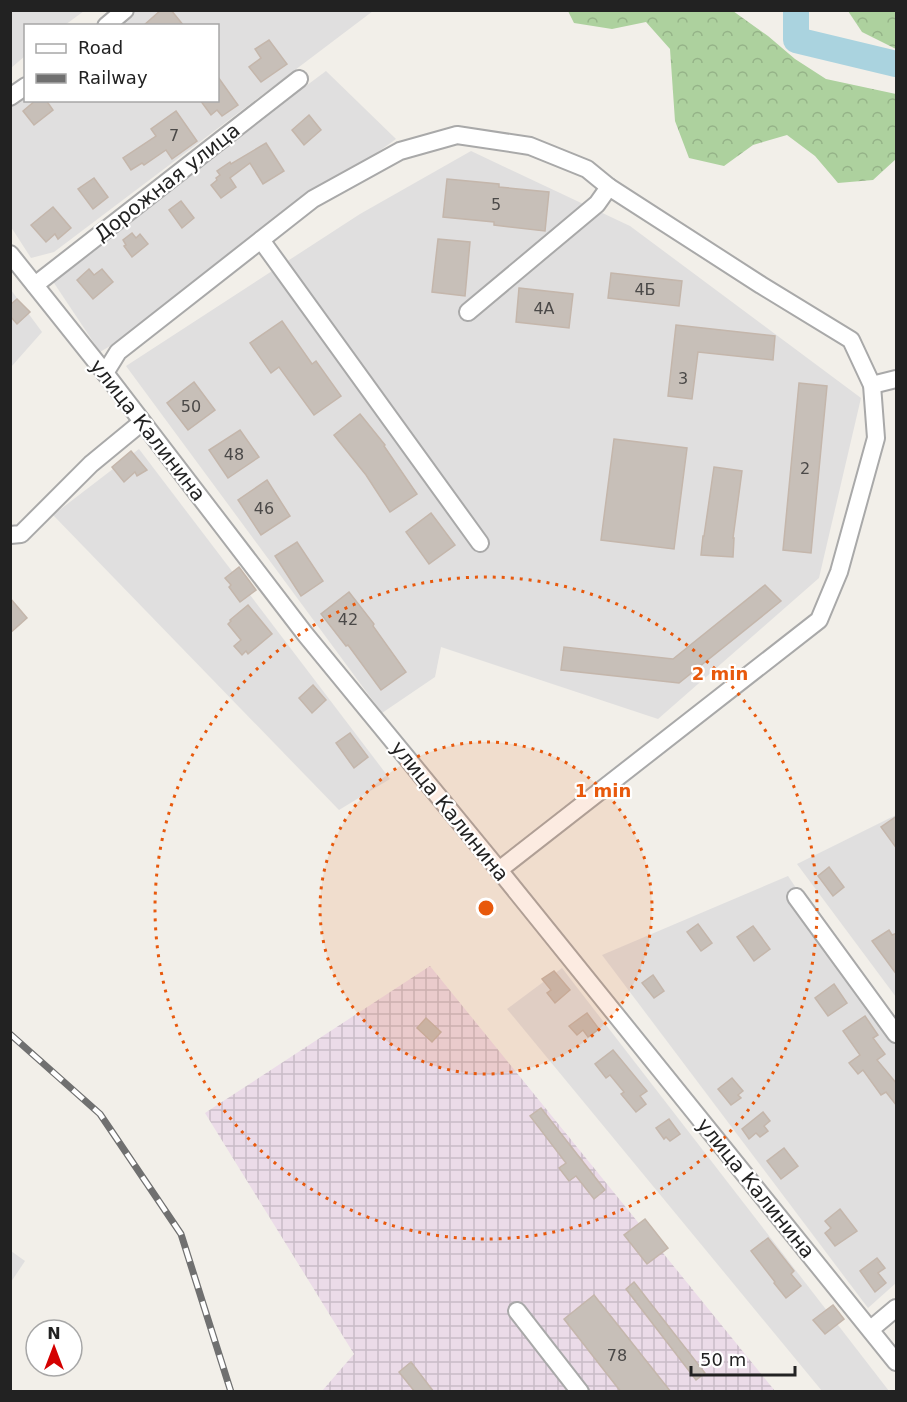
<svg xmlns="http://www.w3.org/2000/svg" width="907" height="1402" font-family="'DejaVu Sans',sans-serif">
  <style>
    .residential { fill: #e0dfdf }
    .industrial { fill: url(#industrial-grid) }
    .forest { fill: url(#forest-crowns) }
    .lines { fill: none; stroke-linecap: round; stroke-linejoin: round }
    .river { stroke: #aad3df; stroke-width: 26 }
    .building { fill: #c7bfb8; stroke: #c4b6ab; stroke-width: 1.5 }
    .minor-casing { stroke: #a9a9a9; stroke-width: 20 }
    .minor { stroke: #fff; stroke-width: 16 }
    .rail-casing { stroke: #707070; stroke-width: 7 }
    .rail { stroke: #fff; stroke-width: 4.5; stroke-dasharray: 14; stroke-linecap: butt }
    .ring { fill: none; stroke: #e8590c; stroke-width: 3; stroke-dasharray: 3 6 }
    .labels { text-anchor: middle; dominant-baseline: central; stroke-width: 4.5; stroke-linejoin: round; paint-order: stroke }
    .number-label { font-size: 16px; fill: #4b4948 }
    .street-label { font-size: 20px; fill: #222; stroke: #fff }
    .centre { fill: #e8590c; stroke: #fff; stroke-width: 3 }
    .ring-label { font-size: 18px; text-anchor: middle; font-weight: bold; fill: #e8590c; stroke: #fff; stroke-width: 4.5; stroke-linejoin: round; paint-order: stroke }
  </style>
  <defs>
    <pattern id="industrial-grid" width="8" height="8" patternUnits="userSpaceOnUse" patternTransform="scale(1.5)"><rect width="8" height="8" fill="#ebdbe8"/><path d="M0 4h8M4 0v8" fill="none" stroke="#c9bcc7"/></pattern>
    <pattern id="forest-crowns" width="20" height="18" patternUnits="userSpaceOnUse" patternTransform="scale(1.5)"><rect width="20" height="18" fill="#add19e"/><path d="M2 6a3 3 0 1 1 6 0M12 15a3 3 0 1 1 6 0" fill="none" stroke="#95b388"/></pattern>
  </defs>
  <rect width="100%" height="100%" fill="#f2efe9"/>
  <g class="residential">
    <path d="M11,10H84V11L65,25L26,26L25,56L11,68Z"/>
    <path d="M135,11H373L54,252L31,258L11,227V105L25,93L26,100H218V26L115,25Z"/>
    <path d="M326,71L396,139L110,346L100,352L50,277Z"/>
    <path d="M471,151L630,226L861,398L819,578L658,719L441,647L435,677L382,713L126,366L360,214Z"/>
    <path d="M11,290L42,332L11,367Z"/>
    <path d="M139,449L390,779L339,810L53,515Z"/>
    <path d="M896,815V997L797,864Z"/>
    <path d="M788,876L896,1036V1283L868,1308L602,955Z"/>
    <path d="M562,968L889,1391H822L507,1009Z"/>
    <path d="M11,1251L25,1261L11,1282Z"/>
  </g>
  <path class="industrial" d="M430,966L775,1391H322L354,1354L205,1113Z"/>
  <g class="forest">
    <path d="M568,11H733L768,36L795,59L826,79L896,94V159L873,180L838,183L815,156L787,135L753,145L724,166L689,158L675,121L670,49L646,22L612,29L574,23Z"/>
    <path d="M848,11H896V49L862,32Z"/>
  </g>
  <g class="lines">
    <path class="river" d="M796,10V40L896,64"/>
  </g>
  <g class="building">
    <path d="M161,10H171L184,26H143Z"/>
    <path d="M269,40L287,64L261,82L249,67L261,58L255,49Z"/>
    <path d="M218,77L238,105L222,116L217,110L211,115L200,100H218Z"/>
    <path d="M36,100H46L53,110L34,125L23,111Z"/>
    <path d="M176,111L197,141L172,159L166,150L144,165L142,163L131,170L123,158L156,136L151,129Z"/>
    <path d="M309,115L321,130L304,145L292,130Z"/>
    <path d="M266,143L284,171L263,184L250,163L230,178L236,187L221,198L211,185L217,180L216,178L220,175L217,171L230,162L231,164Z"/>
    <path d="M94,178L108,197L93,209L78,189Z"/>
    <path d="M447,179L499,184V187L549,192L545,231L494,225V222L443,217Z"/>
    <path d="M181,201L194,218L182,228L169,210Z"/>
    <path d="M53,207L71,228L58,239L55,234L46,242L31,225Z"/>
    <path d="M132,233L136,238L140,234L148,244L132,257L124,246L126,245L123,240Z"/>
    <path d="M438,239L470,242L465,296L432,292Z"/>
    <path d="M89,269L94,275L102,269L113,282L93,299L77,280Z"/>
    <path d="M611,273L682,281L679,306L608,298Z"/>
    <path d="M519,288L573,294L569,328L516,322Z"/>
    <path d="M17,299L30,312L17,324L10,316V305Z"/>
    <path d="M282,321L312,364L316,361L341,396L314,415L279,367L271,373L250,343Z"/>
    <path d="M676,325L775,336L773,360L698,352L692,399L668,396Z"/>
    <path d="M194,382L215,410L188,430L167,403Z"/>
    <path d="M799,383L827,386L811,553L783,550Z"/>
    <path d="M360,414L385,445L384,446L417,494L390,512L366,475L334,435Z"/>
    <path d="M240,430L259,457L228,478L209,450Z"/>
    <path d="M614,439L687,448L674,549L601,540Z"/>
    <path d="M131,451L147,470L137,476L135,472L124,482L112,467Z"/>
    <path d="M714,467L742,471L733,538H734L733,557L701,555L703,536H704Z"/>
    <path d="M267,480L290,516L261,535L238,500Z"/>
    <path d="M431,513L455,545L429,564L406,532Z"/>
    <path d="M297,542L323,581L301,596L275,556Z"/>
    <path d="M239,567L256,590L240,602L229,587L231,585L225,578Z"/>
    <path d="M765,585L781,601L679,683L561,670L564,647L673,659Z"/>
    <path d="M349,592L374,624L373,626L406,672L381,690L348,645L346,646L321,614Z"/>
    <path d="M10,598L27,618L10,633Z"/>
    <path d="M248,605L272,634L248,654L246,651L242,655L234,646L241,640L228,624L231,621L230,620Z"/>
    <path d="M313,685L326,700L312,713L299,698Z"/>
    <path d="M350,733L368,757L354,768L336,743Z"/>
    <path d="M897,816V849L881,827Z"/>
    <path d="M829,867L844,887L833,896L818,876Z"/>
    <path d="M698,924L712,943L701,951L687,932Z"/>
    <path d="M753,926L770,949L754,961L737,937Z"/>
    <path d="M889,930L892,935L897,933V975L872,941Z"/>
    <path d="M554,971L570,990L555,1003L547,993L551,990L542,979Z"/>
    <path d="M653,975L664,991L654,998L642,983Z"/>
    <path d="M834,984L847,1003L828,1016L815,998Z"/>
    <path d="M587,1013L599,1029L588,1037L583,1030L577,1035L569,1026Z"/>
    <path d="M865,1016L878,1035L873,1038L885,1054L877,1060L897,1084V1106L886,1092L881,1095L863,1070L858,1074L849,1063L860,1055L843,1031Z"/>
    <path d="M426,1018L441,1032L432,1042L417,1028Z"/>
    <path d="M613,1050L647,1091L640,1096L646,1104L636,1112L621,1094L624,1092L610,1075L606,1078L595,1064Z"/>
    <path d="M732,1078L743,1091L738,1095L741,1098L731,1105L718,1089Z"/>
    <path d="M541,1108L605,1190L594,1199L576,1176L569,1181L559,1168L566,1163L530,1116Z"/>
    <path d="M763,1112L770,1121L764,1126L768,1131L760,1137L756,1133L749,1139L742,1129Z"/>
    <path d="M669,1119L680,1134L670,1141L666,1137L664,1139L656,1128Z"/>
    <path d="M784,1148L798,1166L781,1179L767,1161Z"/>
    <path d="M840,1209L857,1231L835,1246L825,1233L831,1228L825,1221Z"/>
    <path d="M645,1219L668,1248L647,1264L624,1235Z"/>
    <path d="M768,1238L794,1271L791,1274L801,1286L786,1298L774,1283L775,1282L751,1251Z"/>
    <path d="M877,1258L885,1268L878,1273L886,1283L875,1292L860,1271Z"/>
    <path d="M634,1282L705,1373L696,1380L626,1289Z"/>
    <path d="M594,1295L671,1392H621L564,1319Z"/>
    <path d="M833,1305L844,1319L825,1334L813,1320Z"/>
    <path d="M411,1362L434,1392H415L399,1372Z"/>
  </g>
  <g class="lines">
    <defs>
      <g id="minor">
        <path d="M106,26L125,10"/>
        <path d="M10,97L26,86"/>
        <path d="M261,240L480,543"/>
        <path d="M10,254L105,373L305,634L499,870L896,1362"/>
        <path d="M35,285L299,79"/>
        <path d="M468,312L597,204L609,187"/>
        <path d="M105,373L118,352L313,199L400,151L457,135L530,146L587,169L609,187L761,285L851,340L872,385L876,438L839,572L819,620L499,870"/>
        <path d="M872,385L896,379"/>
        <path d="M10,535L21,534L91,464L142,422"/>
        <path d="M796,897L896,1034"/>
        <path d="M517,1311L580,1392"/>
        <path d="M871,1329L896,1308"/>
      </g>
    </defs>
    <use href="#minor" class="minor-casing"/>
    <use href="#minor" class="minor"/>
    <defs>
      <path id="rail" d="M10,1034L100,1114L181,1234L231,1392"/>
    </defs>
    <use href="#rail" class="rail-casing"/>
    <use href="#rail" class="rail"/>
  </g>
  <circle cx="486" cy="908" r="166" fill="#e8590c" fill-opacity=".12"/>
  <g class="ring">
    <circle cx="486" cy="908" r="166"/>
    <circle cx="486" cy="908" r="331"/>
  </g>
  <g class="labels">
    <g class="number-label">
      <text x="174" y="135">7</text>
      <text x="496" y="204">5</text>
      <text x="645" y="289">4Б</text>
      <text x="544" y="308">4А</text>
      <text x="683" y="378">3</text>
      <text x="191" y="406">50</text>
      <text x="234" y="454">48</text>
      <text x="805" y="468">2</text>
      <text x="264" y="508">46</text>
      <text x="348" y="619">42</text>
      <text x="617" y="1355">78</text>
    </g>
    <g class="street-label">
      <text transform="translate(167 182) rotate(-38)">Дорожная улица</text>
      <text transform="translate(148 430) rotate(52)">улица Калинина</text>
      <text transform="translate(450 811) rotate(51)">улица Калинина</text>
      <text transform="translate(756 1188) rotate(51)">улица Калинина</text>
    </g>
  </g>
  <circle cx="486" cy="908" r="9" class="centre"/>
  <g class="ring-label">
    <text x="720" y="680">2 min</text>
    <text x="603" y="797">1 min</text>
  </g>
  <rect width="907" height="1402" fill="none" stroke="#222222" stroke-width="24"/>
  <rect x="24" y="24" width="195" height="78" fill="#ffffff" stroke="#a7a7a7" stroke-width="1.5"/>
  <rect x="36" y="44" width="30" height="9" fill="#ffffff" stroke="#a7a7a7" stroke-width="1.5"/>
  <text x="78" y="54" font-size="18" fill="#222222">Road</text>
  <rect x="36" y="74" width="30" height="9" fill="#707070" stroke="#a7a7a7" stroke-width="1.5"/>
  <text x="78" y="84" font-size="18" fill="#222222">Railway</text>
  <g transform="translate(54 1348)"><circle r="28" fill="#ffffff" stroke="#a7a7a7" stroke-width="1.5"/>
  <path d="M0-4.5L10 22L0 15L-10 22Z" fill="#d40000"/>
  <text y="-9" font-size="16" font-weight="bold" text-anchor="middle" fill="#222222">N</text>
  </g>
  <path d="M691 1366v9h104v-9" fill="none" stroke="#222222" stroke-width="3"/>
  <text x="700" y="1366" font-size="18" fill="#222222" stroke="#ffffff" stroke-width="4.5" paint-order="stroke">50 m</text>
</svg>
